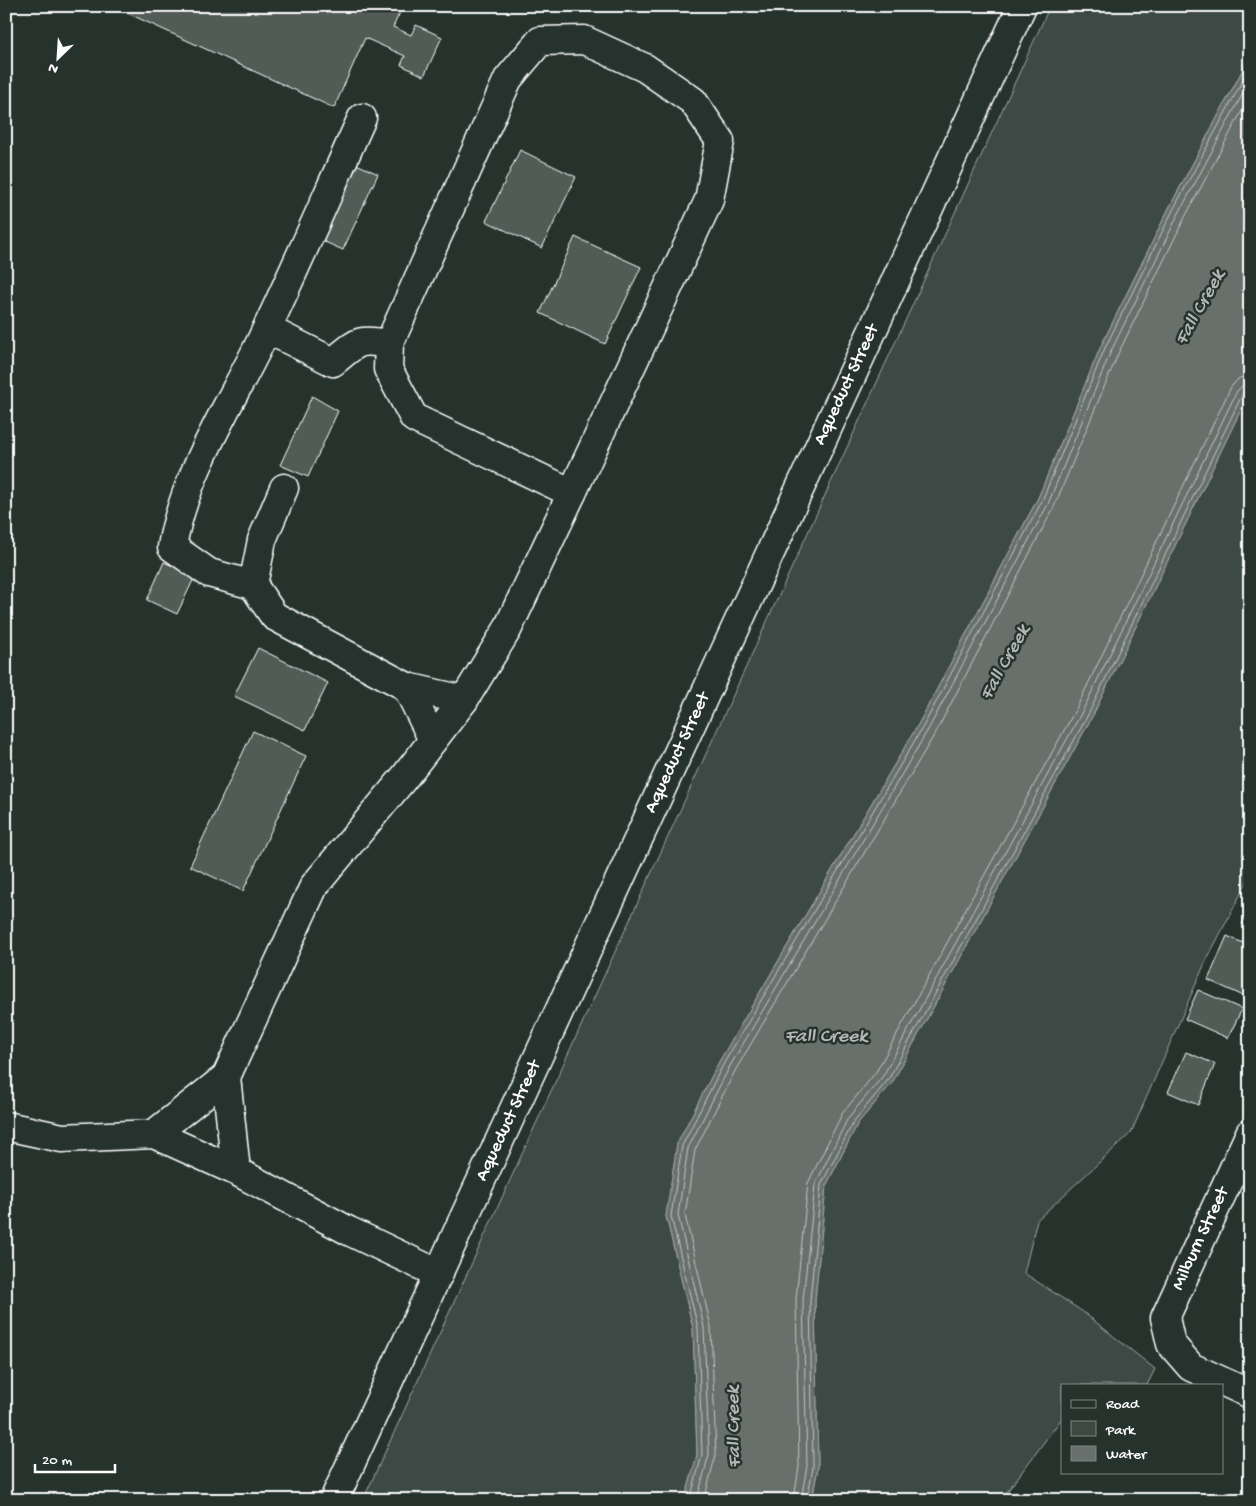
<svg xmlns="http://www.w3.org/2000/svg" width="1256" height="1506" font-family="'Gochi Hand',sans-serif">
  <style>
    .green { fill: #3e4944; stroke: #9ea4a2 }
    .water { fill: #67706c; stroke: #a4a9a7 }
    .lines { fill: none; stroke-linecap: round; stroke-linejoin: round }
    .shore { stroke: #c2c6c4; stroke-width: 1 }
    .building { fill: #515c57; stroke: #fff }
    .minor-casing { stroke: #fff; stroke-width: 31 }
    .minor { stroke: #26332d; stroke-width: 28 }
    .labels { text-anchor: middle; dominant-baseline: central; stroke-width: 5; stroke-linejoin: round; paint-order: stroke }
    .street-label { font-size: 19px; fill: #fff; stroke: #26332d }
    .water-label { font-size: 20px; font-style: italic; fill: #b3b8b6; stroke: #26332d }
  </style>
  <rect width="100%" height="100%" fill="#26332d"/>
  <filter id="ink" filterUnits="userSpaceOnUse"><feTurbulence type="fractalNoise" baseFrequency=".02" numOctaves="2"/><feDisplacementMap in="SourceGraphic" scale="10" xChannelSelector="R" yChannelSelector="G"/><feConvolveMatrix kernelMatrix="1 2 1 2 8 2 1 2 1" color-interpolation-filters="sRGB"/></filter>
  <g filter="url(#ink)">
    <g class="green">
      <path d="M1050,6H1250V56L1169,208L1101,346L1038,498L919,723L720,1060L677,1144L666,1216L693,1328L697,1455L685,1500H363Z"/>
      <path d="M1250,391V876L1205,963L1131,1133L1037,1220L1024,1273L1083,1312L1155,1369L1147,1385H1062V1418L1001,1500H812L818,1467L815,1300L826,1186L858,1123L892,1083L1093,715Z"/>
    </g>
    <path class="water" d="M1250,56V391L1093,715L892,1083L858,1123L826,1186L815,1300L818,1467L812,1500H685L697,1455L693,1328L666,1216L677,1144L720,1060L919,723L1038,498L1101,346L1169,208Z"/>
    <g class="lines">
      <g class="shore">
        <path d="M690,1500L702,1455L698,1328L671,1216L682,1146L724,1063L924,725L1042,501L1105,348L1173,210L1250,67"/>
        <path d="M697,1500L709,1454L704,1327L678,1215L688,1148L730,1066L929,728L1048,504L1111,351L1179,213L1250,80"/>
        <path d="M704,1500L716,1454L711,1327L685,1215L695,1150L736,1069L936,732L1054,507L1118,354L1185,217L1250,96"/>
        <path d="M794,1500L799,1466L796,1299L808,1183L842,1114L876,1072L1077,707L1231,387L1239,378L1250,376"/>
        <path d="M801,1500L807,1466L803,1300L815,1185L848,1118L883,1076L1083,710L1237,391L1243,385L1250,384"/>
        <path d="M807,1500L813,1467L810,1300L821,1185L854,1121L888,1080L1089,713L1243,393L1250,390"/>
      </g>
    </g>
    <g class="building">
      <path d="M112,6H403L393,27L411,35L416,25L442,37L424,76L401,65L405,56L365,38L334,108Z"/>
      <path d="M520,150L576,177L542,248L486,221Z"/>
      <path d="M352,162L378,174L343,250L316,238Z"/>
      <path d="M575,237L641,267L605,344L540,313Z"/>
      <path d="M312,396L338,411L308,477L280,465Z"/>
      <path d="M164,562L195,576L177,614L147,600Z"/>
      <path d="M258,648L328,683L305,730L234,696Z"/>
      <path d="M253,731L306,756L243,891L190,866Z"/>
      <path d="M1250,907V927L1242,924Z"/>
      <path d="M1227,936L1250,946V955L1246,964L1250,966L1248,998L1208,980Z"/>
      <path d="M1198,990L1242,1009L1228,1038L1185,1019Z"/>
      <path d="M1186,1052L1215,1064L1198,1105L1168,1092Z"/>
    </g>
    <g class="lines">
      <defs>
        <g id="minor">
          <path d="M584,40L645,68L693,101L720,141L709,200L572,493L414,418L388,369L389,344L508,79L540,41Z"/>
          <path d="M362,118C327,195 294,273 257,349C226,411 183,479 172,547L209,573L253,585L274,616L407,687"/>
          <path d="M267,329L333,362C358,342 357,338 389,344"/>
          <path d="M253,585L262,540L284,488"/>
          <path d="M433,740L407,687L464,700"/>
          <path d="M226,1077L314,886L403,779L464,700L507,630L572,493"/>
          <path d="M6,1126L62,1138L154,1134L236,1171L226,1077L154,1134"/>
          <path d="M1250,1133L1165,1318L1171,1344L1191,1367L1250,1394"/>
          <path d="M236,1171L349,1231L439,1274"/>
          <path d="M334,1500L1022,6"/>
        </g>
      </defs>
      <use href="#minor" class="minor-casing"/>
      <use href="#minor" class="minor"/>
    </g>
  </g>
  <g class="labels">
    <g class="street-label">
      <text transform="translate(847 385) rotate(-65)">Aqueduct Street</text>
      <text transform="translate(678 753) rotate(-65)">Aqueduct Street</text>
      <text transform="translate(509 1121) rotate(-65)">Aqueduct Street</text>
      <text transform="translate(1201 1239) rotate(-65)">Milburn Street</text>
    </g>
    <g class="water-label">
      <text transform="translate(1201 308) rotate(-61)">Fall Creek</text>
      <text transform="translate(1006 663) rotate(-61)">Fall Creek</text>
      <text x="826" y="1037">Fall Creek</text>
      <text transform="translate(735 1427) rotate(-91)">Fall Creek</text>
    </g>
  </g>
  <rect width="1256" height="1506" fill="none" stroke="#26332d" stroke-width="25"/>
  <rect x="12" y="12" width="1231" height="1481" fill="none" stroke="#fff" stroke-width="2" filter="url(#ink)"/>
  <rect x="1061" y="1384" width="162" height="90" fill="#26332d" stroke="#7d8581"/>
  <rect x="1071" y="1400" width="25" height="8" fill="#26332d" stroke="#7d8581"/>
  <text x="1106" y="1408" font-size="15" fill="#ffffff">Road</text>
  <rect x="1071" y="1421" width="25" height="15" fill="#3e4944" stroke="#7d8581"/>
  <text x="1106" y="1434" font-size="15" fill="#ffffff">Park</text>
  <rect x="1071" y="1446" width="25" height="15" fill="#67706c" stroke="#7d8581"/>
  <text x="1106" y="1458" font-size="15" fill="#ffffff">Water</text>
  <g transform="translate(58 58) rotate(205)" stroke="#26332d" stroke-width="4" paint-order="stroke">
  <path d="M0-4L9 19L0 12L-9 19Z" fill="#ffffff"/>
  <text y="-8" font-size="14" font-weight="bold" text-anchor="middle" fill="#ffffff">N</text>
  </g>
  <path d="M35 1464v8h80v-8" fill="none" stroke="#ffffff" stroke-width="2.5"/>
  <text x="42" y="1464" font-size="15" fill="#ffffff" stroke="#26332d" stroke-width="4" paint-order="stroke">20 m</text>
</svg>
